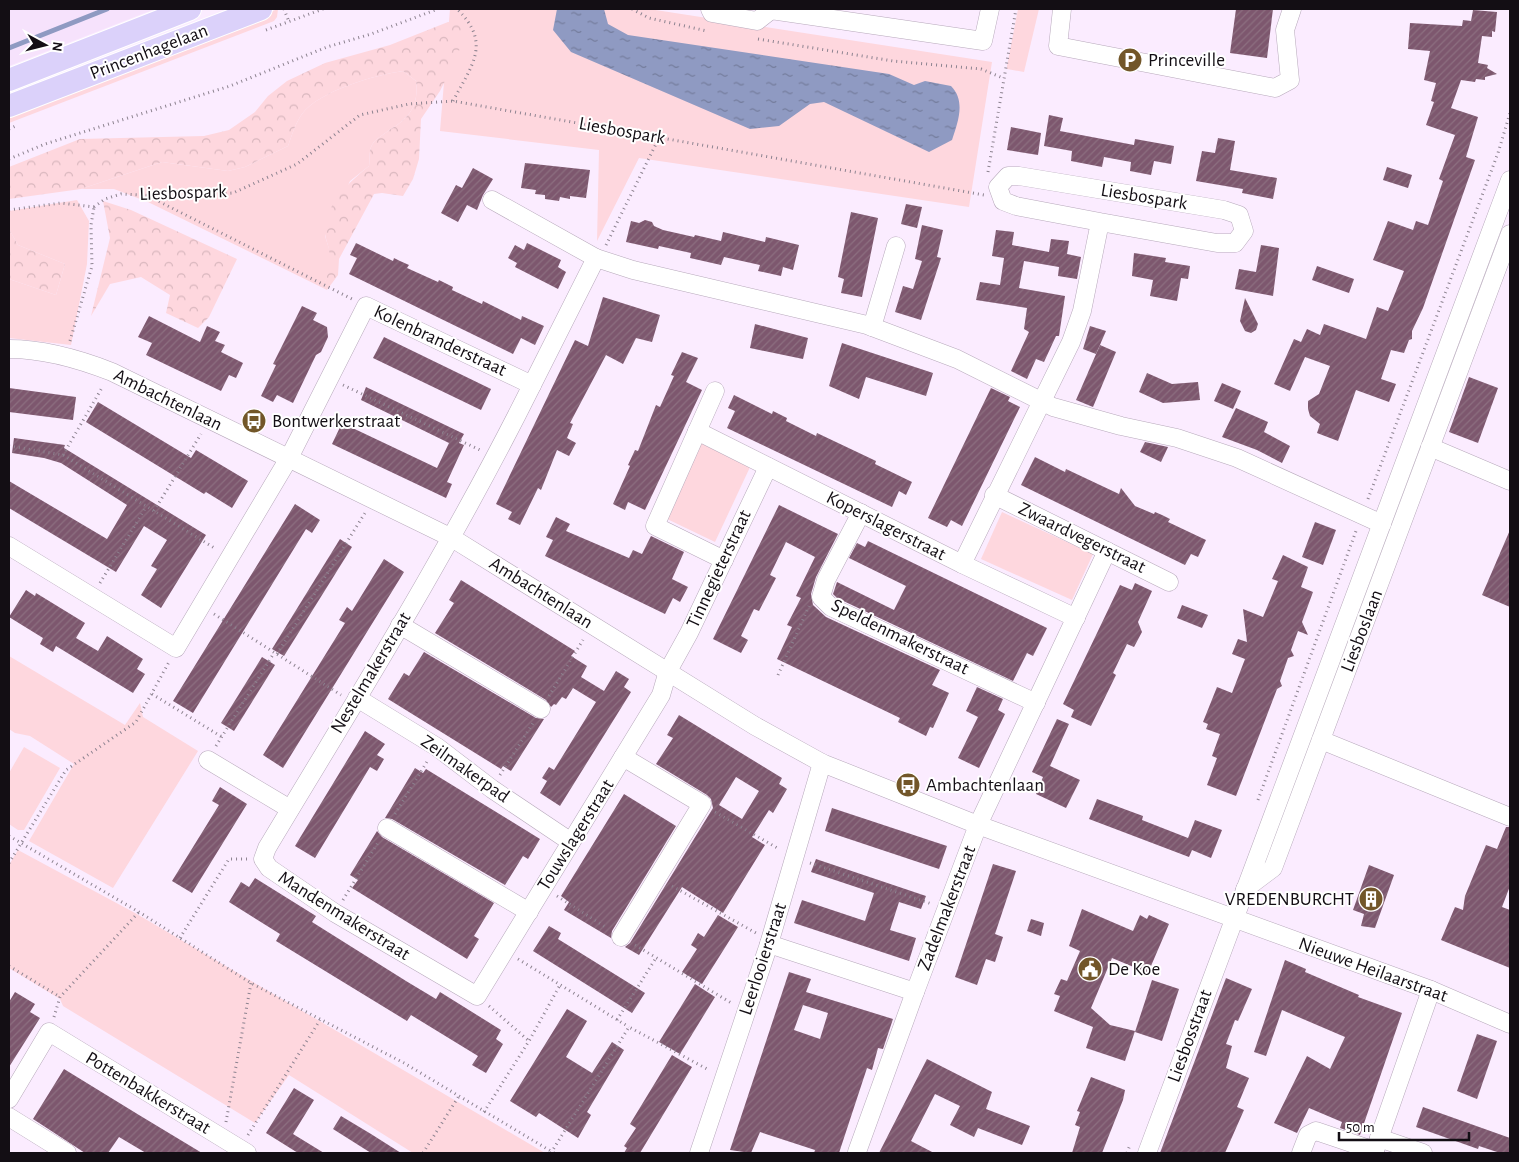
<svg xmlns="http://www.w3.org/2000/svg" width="1519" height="1162" font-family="'Alegreya Sans',sans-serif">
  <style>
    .built { fill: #f6e2fc }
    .green { fill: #fed7de }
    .forest { fill: url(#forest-crowns) }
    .water { fill: url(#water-ripples) }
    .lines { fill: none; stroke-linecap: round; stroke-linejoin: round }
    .stream { stroke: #8f9ac2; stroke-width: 5 }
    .building { fill: url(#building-hatch); fill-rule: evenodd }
    .minor-casing { stroke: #b7a9bb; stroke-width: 19 }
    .major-casing { stroke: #fff; stroke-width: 24 }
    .path { stroke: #8d8390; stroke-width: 3; stroke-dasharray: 1 4; stroke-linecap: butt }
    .minor { stroke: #fff; stroke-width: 18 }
    .major { stroke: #dbd1fa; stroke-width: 22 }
    .labels { text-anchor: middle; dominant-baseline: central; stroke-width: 4; stroke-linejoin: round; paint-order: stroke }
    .street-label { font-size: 19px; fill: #130e14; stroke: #fff }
    .poi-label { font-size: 19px; fill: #130e14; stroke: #fff; text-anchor: start }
  </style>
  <defs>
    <pattern id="forest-crowns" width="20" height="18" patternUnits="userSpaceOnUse" patternTransform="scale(1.25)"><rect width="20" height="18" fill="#fed7de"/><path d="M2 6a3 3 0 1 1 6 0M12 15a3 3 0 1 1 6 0" fill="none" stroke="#d9b7be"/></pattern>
    <pattern id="water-ripples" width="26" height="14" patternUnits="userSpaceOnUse" patternTransform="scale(1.25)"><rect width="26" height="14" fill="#8f9ac2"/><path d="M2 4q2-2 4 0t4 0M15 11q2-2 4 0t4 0" fill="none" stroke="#747c9c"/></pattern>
    <pattern id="building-hatch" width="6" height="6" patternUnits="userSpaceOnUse" patternTransform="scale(1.25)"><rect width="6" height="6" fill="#7d576e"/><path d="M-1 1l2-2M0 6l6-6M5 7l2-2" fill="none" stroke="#8c6f80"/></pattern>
  </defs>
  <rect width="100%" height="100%" fill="#fbecff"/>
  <path class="built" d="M9,9H155L9,66Z"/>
  <g class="green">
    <path d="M278,9L277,17L274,21L9,123V113Z"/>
    <path d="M450,9H649L992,62L969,207L639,158L597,241L599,150L440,131Z"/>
    <path d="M1018,9H1039L1024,72L1007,69V66Z"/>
    <path d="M403,71L416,81C419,107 409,118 388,131C382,136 374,139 371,147C369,152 370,160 369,166L350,181L325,236L330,252V268L323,288L148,202L114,189H81L162,162L228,171L245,167L288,146C292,135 295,124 302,114C319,91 375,75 403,71Z"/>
    <path d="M77,200L89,221L87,264L71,345L9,338V279L56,295L65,264L18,245L9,229V211Z"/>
    <path d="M702,441L751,465L715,542L665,518Z"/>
    <path d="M1002,512L1093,554L1072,600L981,559Z"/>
    <path d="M9,656L125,725L140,703L143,717L198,751L113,888L29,841L74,764L30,736L15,733L9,729Z"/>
    <path d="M24,747L60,768L24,830H18L9,824V773Z"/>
    <path d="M18,850L135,913L545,1153H413L289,1075L255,1123L63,1006L60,999L9,968V865Z"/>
  </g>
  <g class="forest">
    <path d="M448,22L462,23L463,36L458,55L440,91L421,119L419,159L413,179L403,196L382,193L374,194L339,259L338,275L327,290L323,288C327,275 332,264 329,250C328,244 325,238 325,232C325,204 349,182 369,166C370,160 369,152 371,147C374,139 382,136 388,131C409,118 419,107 416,81L403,71C375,75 319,91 302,114C295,124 292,135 288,146L245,167L228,171L162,162L81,189L9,199V167L80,139L204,136L229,130L255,112L268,96L287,81L325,63L390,45Z"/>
    <path d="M103,201L131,210L237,259L209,317L198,328L166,313L170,295L141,277L110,284L91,316L110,238Z"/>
    <path d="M9,229L18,245L65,264L56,295L9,279Z"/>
  </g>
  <path class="water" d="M557,9H604L608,24L628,35L889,74L914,85L925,81L951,86C966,101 958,122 952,140L929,152L824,102L810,104L779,126L750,129L571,52L553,30Z"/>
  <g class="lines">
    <path class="stream" d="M9,48L107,9"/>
  </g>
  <g class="building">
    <path d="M1236,9H1273L1267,58L1230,53Z"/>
    <path d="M1473,10L1497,12L1495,32L1492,31V37L1482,36L1478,63L1488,65L1487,68L1497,74L1485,77V80L1476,79L1475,82L1461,80L1451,108L1478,117L1466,157L1475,160L1423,308L1412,331V339L1409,340L1404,353L1391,350L1381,379L1396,384L1389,402L1356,390L1338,441L1317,433L1320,424L1310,416L1308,409V401L1319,394L1330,366L1305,357L1290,391L1274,384L1294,339L1301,342L1307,329L1320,335L1324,324L1366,339L1377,307L1388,311L1404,271L1373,260L1388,221L1413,230L1416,221L1428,225L1443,181L1439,179L1455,135L1426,125L1434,102L1431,101L1436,83L1424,80L1430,51L1408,49L1410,23L1462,26L1463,20L1471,21Z"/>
    <path d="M1049,115L1063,118L1060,131L1134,145L1135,139L1174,146L1171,164L1154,161L1151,175L1130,171L1131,162L1104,157L1102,167L1071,161L1072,151L1044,146Z"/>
    <path d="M1011,127L1041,133L1038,155L1007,150Z"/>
    <path d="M1218,138L1235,141L1230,170L1277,178L1273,199L1242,193L1243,189L1196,181L1202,151L1215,153Z"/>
    <path d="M525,163L590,170L586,198L570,196V199L560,197L559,201L545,199V195L535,194L536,190L521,188Z"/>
    <path d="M1387,167L1412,175L1408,188L1383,180Z"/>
    <path d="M473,168L493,179L483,195L477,210L467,205L458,222L441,213L456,185L462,188Z"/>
    <path d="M906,204L922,207L917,228L901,224Z"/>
    <path d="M851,212L878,218L862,297L841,293L844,279L838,277Z"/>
    <path d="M645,220L652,222L654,226L663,230L694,237L695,235L721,241L723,232L765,242L766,237L799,245L793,270L783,267L781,276L758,271L760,265L724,257L721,265L690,258L691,253L659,246L658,249L626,242L631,221L639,223Z"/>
    <path d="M922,225L943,230L937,257L941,258L921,320L895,312L903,286L913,289L922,261L915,259Z"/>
    <path d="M996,230L1014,232L1012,245L1049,252L1051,239L1069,241L1067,254L1081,257L1077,279L1058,276L1059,267L1024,261L1019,288L1065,296L1059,336H1056L1044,362L1036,359L1027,379L1011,371L1029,332L1024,329L1027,308L976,300L980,282L1000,285L1004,258L992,256Z"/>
    <path d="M356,243L393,261L394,258L400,261L409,265L407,268L438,282L439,280L453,287L452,290L482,304L483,301L521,320L522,316L544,326L535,345L521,338L513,354L349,274L357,258L350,255Z"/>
    <path d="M527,243L561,260L558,267L566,272L558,289L515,267L517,263L508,258L515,245L524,250Z"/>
    <path d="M1261,245L1279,248L1273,296L1235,289L1239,269L1256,272Z"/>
    <path d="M1134,253L1166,258L1165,262L1190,266L1188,279L1181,278L1177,301L1150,296L1153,280L1132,276Z"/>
    <path d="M1317,266L1354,279L1349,293L1312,280Z"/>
    <path d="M603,297L660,315L652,342L636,338L623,364L606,355L570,423L573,424L567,438L576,443L569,456L557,450L541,490L538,488L520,525L508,519L512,512L496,504L575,340L588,346Z"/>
    <path d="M1245,298L1258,324L1256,330L1251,333L1245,331L1240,321Z"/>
    <path d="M302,306L317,313L313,320L327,327L328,337L321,352L316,355L293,403L277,395L273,402L261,396L276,365L273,364Z"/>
    <path d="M149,316L200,342L207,326L220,332L215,341L225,345L221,352L243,363L236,378L229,375L221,391L146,355L152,343L138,337Z"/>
    <path d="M755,324L808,338L803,359L750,348Z"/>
    <path d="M1090,326L1106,331L1096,354L1083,349Z"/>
    <path d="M384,337L491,389L481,410L373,358Z"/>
    <path d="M842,343L933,373L926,396L866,377L859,399L829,386Z"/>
    <path d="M1100,345L1116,352L1093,407L1076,400Z"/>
    <path d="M682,352L698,358L686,382L702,390L645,510L628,502L625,510L613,504L630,466L628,465L635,450L638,451L656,405L660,407L674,376L671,375Z"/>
    <path d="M1147,373L1172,384L1198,382L1200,400L1163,403L1139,392Z"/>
    <path d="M1469,377L1498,388L1478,443L1449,432Z"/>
    <path d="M1222,383L1241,391L1233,409L1214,401Z"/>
    <path d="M366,387L464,434L459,443L464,445L447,482L452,484L446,498L332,444L342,423L437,468L449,443L361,400Z"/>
    <path d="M9,388L76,397L73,420L9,412Z"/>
    <path d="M991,388L1010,397L1008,401L1020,407L962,526L951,520L947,527L928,518Z"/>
    <path d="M734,395L772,414L773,411L787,418L786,421L816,436L817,433L876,461L875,464L912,482L906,495L899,491L892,507L727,428L735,411L728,408Z"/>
    <path d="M98,402L191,458L196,450L248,481L232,508L206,492L204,494L86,422Z"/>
    <path d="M1236,408L1268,422L1264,432L1290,446L1282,463L1257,450L1222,437Z"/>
    <path d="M14,438L65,445L64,448L69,451L206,535L161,608L141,595L157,569L151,566L167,540L144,526L116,572L9,508V481L107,539L127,505L61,463L44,458L12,453Z"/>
    <path d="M1145,442L1168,447L1161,462L1140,452Z"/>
    <path d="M1035,457L1065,472L1066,469L1119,494L1121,488L1135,506L1154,514L1155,512L1162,515L1170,519L1168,522L1206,540L1198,557L1191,554L1185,565L1021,485Z"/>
    <path d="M295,504L320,520L312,533L306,529L193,713L173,701Z"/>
    <path d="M779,505L838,534L816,577L811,594L813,605L826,617L940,670L932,685L949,693L933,728L930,727L926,736L898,722L900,718L777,659L792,627L787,625L801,598L796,596L815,557L786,542L770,575L776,578L759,611L754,609L741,636L748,640L741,653L713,639Z"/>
    <path d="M556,517L570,524L566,531L629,558L633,550L642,554L651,536L684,552L672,579L688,587L680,602L673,598L665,614L545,556L553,540L546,537Z"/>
    <path d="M1315,522L1336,530L1323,565L1302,557Z"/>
    <path d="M1510,530V607L1482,595Z"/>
    <path d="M340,539L352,547L284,656L272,649Z"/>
    <path d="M868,541L1047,628L1033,656L1027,653L1013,681L837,598L833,594L837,582L894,610L906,586L849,558L857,543L865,547Z"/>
    <path d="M1283,555L1308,567L1301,587L1313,592L1302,622L1308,635L1298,631L1291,650L1294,656L1288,658L1280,681L1282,686L1277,689L1236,796L1207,785L1217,758L1212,756L1220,734L1206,729L1208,724L1203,722L1217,687L1232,693L1245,659L1232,654L1238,639L1247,642L1243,609L1263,617L1278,581L1272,579Z"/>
    <path d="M384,559L404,572L283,768L263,755L345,623L339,620L347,607L352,611Z"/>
    <path d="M461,580L575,651L571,656L587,666L581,677L604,691L616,671L629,679L624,687L631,692L560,806L540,793L547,781L542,778L549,767L554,770L596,702L573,688L566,699L562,697L556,705L554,704L551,707L546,700L435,633L454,603L449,600Z"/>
    <path d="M1135,583L1152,591L1138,622L1142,632L1134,647L1127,644L1113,673L1116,675L1091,726L1071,717L1074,710L1063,704L1120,585L1132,590Z"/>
    <path d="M26,590L35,596L36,593L85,623L76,638L98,651L107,636L143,659L137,669L145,674L133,693L56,646L53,652L40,644L43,638L9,617Z"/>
    <path d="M1182,605L1208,615L1202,628L1177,618Z"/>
    <path d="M424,652L536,718L544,719L511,771L503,766L501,769L388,699L404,673L409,676Z"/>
    <path d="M262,657L275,665L234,731L221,723Z"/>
    <path d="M977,687L1003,699L998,710L1005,714L979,768L958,758L978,717L966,711Z"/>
    <path d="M679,715L782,778L779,784L787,789L773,813L769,810L752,837L765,845L723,913L682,887L639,955L625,947L630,943L713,808L711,799L707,795L656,764L673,738L667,735ZM736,777L759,791L742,819L719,805Z"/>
    <path d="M1057,719L1069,724L1050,766L1080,780L1066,808L1036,794L1043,777L1032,772Z"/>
    <path d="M365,731L385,744L377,755L384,759L377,771L370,767L315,858L295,846Z"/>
    <path d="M415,768L423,773L426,769L540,839L528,859L523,856L505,885L392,819L385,818Z"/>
    <path d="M220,787L247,804L192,893L172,881L219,805L212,801Z"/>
    <path d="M624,794L676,826L612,931L611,938L564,910L569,902L561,896Z"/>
    <path d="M1097,799L1143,816L1142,820L1188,838L1195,820L1222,830L1211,858L1192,850L1189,857L1089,819Z"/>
    <path d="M832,808L947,846L939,869L825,831Z"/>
    <path d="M1506,827H1510V886L1502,907L1510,910V968L1441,940L1455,907L1463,910L1465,896L1486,845L1497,849Z"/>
    <path d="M377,831L382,837L494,903L474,936L479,939L467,959L352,888L358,880L350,875Z"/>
    <path d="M816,859L926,896L921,909L899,902L890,930L916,938L909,961L794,923L802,900L865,921L874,893L811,872Z"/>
    <path d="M993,864L1016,871L995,934L1003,937L995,962L986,959L977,985L955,977Z"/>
    <path d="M1369,865L1394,875L1375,928L1361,926L1364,914L1353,910Z"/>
    <path d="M255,878L316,916L312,922L406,981L436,999L440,992L501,1030L496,1039L503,1044L486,1073L472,1065L478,1056L411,1015L407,1021L276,941L280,934L229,902L241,882L249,887Z"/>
    <path d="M1082,909L1133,931L1140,915L1147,919L1149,915L1169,924L1148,973L1112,958L1091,1008L1110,1025L1135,1031L1125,1061L1086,1048L1093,1027L1054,1011L1060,996L1054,994L1061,979L1067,981L1080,951L1069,946Z"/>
    <path d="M718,915L738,927L702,984L682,972L697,949L691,945L698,933L704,937Z"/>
    <path d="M1031,919L1044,923L1041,936L1027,931Z"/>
    <path d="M549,926L561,933L558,939L645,993L632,1013L533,951Z"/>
    <path d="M1285,960L1306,969L1305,972L1359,995L1358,997L1402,1013L1360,1135L1340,1128L1342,1122L1309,1108L1297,1133L1274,1123L1307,1056L1330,1069L1345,1037L1282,1010L1266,1056L1254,1052Z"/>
    <path d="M789,972L811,979L806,992L893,1019L883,1049L878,1048L872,1070L867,1068L839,1153H814L815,1150L760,1132L751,1153L730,1150ZM803,1005L828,1013L820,1039L794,1030Z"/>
    <path d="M1226,978L1252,989L1238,1021L1235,1020L1226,1044L1232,1046L1226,1068L1249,1078L1237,1107L1244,1110L1225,1153H1160Z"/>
    <path d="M1152,980L1179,989L1162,1041L1135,1032Z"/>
    <path d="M695,984L715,997L680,1054L659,1042Z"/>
    <path d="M15,992L35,1004L30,1012L40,1018L9,1067V1002Z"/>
    <path d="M567,1009L587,1021L566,1057L592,1073L612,1042L624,1050L587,1112L591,1115L578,1138L539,1113L536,1117L510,1101Z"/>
    <path d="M1477,1034L1497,1041L1477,1099L1457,1091Z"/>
    <path d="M672,1055L692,1067L640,1153H624L627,1148L624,1146L636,1128L630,1124Z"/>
    <path d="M927,1059L992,1092L986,1109L1030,1126L1022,1145L978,1128L974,1137L950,1125L960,1106L935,1094L911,1141L934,1153H879Z"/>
    <path d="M64,1069L139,1115L202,1153H146L119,1137L108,1153H85L33,1119Z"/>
    <path d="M1091,1077L1125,1090L1123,1100L1102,1153H1072L1080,1127L1075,1125L1080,1112L1077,1111Z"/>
    <path d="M294,1088L314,1100L293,1134L324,1153H298L266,1133Z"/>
    <path d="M1423,1107L1510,1138V1153H1500L1479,1146L1478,1149L1416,1127Z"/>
    <path d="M341,1116L371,1134L401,1153H371L333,1129Z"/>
  </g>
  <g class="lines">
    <defs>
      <g id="minor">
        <path d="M710,9L712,13L757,21L771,10L983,41L990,9"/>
        <path d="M1062,9L1058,46L1275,88L1290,80L1285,30L1292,9"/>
        <path d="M492,200L596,258L633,270L867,325L957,359L1053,407L1121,426L1177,438L1237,458L1382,524"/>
        <path d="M872,327L896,246"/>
        <path d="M9,349C44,349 79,359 112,372L452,538L755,726L822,763L978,825L1431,990L1510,1024"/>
        <path d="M532,385C453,544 359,695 267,848L263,859L269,868L335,913L477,996L661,695L668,671L689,633L768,467"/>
        <path d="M715,391L655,526L724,560"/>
        <path d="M697,431L962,564L1076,618"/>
        <path d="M1430,447L1510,481"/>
        <path d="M994,495L1169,582"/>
        <path d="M861,513L826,580L821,597L831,607L1036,703"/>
        <path d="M9,546L176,648L289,458L366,306L532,385L596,258"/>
        <path d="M962,564L1071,342L1082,311L1100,222L1217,243H1235L1244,231L1239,215L1224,210L1019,176H1008L998,187L1003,201L1016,206L1100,222"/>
        <path d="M400,625L541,709"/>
        <path d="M357,698L437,747L492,789L571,842"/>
        <path d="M1321,740L1510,817"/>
        <path d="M208,760L290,809"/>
        <path d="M387,828L529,912"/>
        <path d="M1245,889L1273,868L1510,234"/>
        <path d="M621,937L702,804L623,757"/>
        <path d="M769,944L915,992L978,825L1107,551"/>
        <path d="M9,1099L49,1032L247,1153"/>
        <path d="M9,1117L67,1153"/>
        <path d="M1379,1138L1423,1153"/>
        <path d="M857,1152L915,992"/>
        <path d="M699,1153L769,944L822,763"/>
        <path d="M1147,1153L1510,180"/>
        <path d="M1301,1153L1308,1135L1316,1131L1375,1151"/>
        <path d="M1374,1153L1431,990"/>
      </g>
      <g id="major">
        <path d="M9,80L190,9"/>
        <path d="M9,106L261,9"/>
      </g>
    </defs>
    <use href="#minor" class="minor-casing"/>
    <use href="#major" class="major-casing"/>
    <g class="path">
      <path d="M284,9L289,22"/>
      <path d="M632,9L649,18L707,31"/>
      <path d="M266,30L323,9"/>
      <path d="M758,39L893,61L981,69L1003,78"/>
      <path d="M453,101C472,65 492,43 457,9"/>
      <path d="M9,129L18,125"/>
      <path d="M9,159L45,144L230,86L327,47L371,34L438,9"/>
      <path d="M988,172L1016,9"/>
      <path d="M150,197L352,299"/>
      <path d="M94,207L105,199L121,194L176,197L233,193L297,164L360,115L409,104L453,101L984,195"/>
      <path d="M9,210L61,203L94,207"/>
      <path d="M606,245L659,138"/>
      <path d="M70,341L92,266L91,225L94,207"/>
      <path d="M343,385L480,450"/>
      <path d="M9,446L63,455L216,549"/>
      <path d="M63,455L103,386"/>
      <path d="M1368,499L1498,153L1510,113"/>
      <path d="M154,511L201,434"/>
      <path d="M100,583L146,507"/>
      <path d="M214,614L341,695"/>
      <path d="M277,654L365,513"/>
      <path d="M778,675L809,606"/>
      <path d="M152,694L222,737"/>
      <path d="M549,696L583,640"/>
      <path d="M216,746L274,653"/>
      <path d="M500,775L533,723"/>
      <path d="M1258,800L1356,531"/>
      <path d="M715,812L779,849"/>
      <path d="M395,814L428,760"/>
      <path d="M9,836L139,912L251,983L404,1063L554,1153"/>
      <path d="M9,863L66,770L136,722L169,662"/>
      <path d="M810,863L932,904"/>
      <path d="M672,886L756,933"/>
      <path d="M557,896L607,928"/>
      <path d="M343,900L379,841"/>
      <path d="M180,938L229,859H247"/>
      <path d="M635,945L733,1004"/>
      <path d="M518,959L629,1027"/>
      <path d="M9,966L60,997"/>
      <path d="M489,1006L529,1041"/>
      <path d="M54,1017L60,997L139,912"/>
      <path d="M617,1020L656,958"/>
      <path d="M484,1112L529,1041L560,985"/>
      <path d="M226,1122L251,983"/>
      <path d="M248,1135L320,1020"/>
      <path d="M423,1153L459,1096"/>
      <path d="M551,1153L629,1027L709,1070"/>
      <path d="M1127,1153L1130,1145"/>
    </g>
    <use href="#minor" class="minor"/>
    <use href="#major" class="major"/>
  </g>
  <defs>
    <symbol id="parking-disc" viewBox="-11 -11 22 22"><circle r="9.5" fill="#725629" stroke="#fff"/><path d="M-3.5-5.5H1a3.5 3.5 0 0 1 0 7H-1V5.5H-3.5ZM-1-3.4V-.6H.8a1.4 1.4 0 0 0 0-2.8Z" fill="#fff"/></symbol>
    <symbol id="bus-disc" viewBox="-11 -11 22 22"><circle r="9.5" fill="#725629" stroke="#fff"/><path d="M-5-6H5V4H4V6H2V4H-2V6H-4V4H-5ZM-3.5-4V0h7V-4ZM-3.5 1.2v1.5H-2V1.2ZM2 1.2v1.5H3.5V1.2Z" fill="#fff"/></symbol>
    <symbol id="building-disc" viewBox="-11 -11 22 22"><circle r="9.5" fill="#725629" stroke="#fff"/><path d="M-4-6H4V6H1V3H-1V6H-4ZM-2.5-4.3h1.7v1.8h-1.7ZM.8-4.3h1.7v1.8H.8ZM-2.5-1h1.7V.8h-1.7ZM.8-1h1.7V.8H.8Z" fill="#fff"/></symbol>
    <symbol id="civic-disc" viewBox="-11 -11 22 22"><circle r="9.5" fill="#725629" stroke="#fff"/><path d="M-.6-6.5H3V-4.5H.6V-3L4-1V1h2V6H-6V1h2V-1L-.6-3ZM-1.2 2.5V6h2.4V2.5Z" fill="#fff"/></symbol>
  </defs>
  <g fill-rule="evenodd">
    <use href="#parking-disc" x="1116" y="46" width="28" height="28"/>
    <use href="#bus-disc" x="240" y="407" width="28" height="28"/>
    <use href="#bus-disc" x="894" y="771" width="28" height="28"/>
    <use href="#building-disc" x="1357" y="885" width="28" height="28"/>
    <use href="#civic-disc" x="1076" y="955" width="28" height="28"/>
  </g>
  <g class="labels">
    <g class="street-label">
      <text transform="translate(149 52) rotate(-21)">Princenhagelaan</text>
      <text transform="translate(622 131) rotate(10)">Liesbospark</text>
      <text transform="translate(183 193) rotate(-2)">Liesbospark</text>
      <text transform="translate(1144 197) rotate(9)">Liesbospark</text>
      <text transform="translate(440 341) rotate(25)">Kolenbranderstraat</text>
      <text transform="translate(168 400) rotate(26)">Ambachtenlaan</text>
      <text transform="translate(886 526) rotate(27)">Koperslagerstraat</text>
      <text transform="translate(1082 538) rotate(26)">Zwaardvegerstraat</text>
      <text transform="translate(719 569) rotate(-65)">Tinnegieterstraat</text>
      <text transform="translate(541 593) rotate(32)">Ambachtenlaan</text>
      <text transform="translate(1362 631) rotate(-69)">Liesboslaan</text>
      <text transform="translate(900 637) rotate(26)">Speldenmakerstraat</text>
      <text transform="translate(371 673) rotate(-59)">Nestelmakerstraat</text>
      <text transform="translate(465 769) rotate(35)">Zeilmakerpad</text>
      <text transform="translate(576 835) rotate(-58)">Touwslagerstraat</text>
      <text transform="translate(947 908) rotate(-69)">Zadelmakerstraat</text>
      <text transform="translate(344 916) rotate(32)">Mandenmakerstraat</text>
      <text transform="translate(763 959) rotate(-72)">Leerlooierstraat</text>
      <text transform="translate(1373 970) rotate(20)">Nieuwe Heilaarstraat</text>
      <text transform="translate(1190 1036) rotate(-70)">Liesbosstraat</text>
      <text transform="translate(148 1093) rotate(31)">Pottenbakkerstraat</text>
    </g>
    <g class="poi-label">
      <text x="1148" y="60">Princeville</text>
      <text x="272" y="421">Bontwerkerstraat</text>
      <text x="926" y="785">Ambachtenlaan</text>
      <text x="1354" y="899" text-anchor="end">VREDENBURCHT</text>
      <text x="1108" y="969">De Koe</text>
    </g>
  </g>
  <rect width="1519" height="1162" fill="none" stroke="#130e14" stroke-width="20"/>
  <g transform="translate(45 45) rotate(97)" stroke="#ffffff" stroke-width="4" paint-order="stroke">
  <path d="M0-4L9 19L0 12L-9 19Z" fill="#130e14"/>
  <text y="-8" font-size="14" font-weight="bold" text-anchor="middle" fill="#130e14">N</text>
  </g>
  <path d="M1339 1132v8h130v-8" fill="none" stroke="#130e14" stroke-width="2.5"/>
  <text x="1346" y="1132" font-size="15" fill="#130e14" stroke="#ffffff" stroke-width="4" paint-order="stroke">50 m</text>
</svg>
